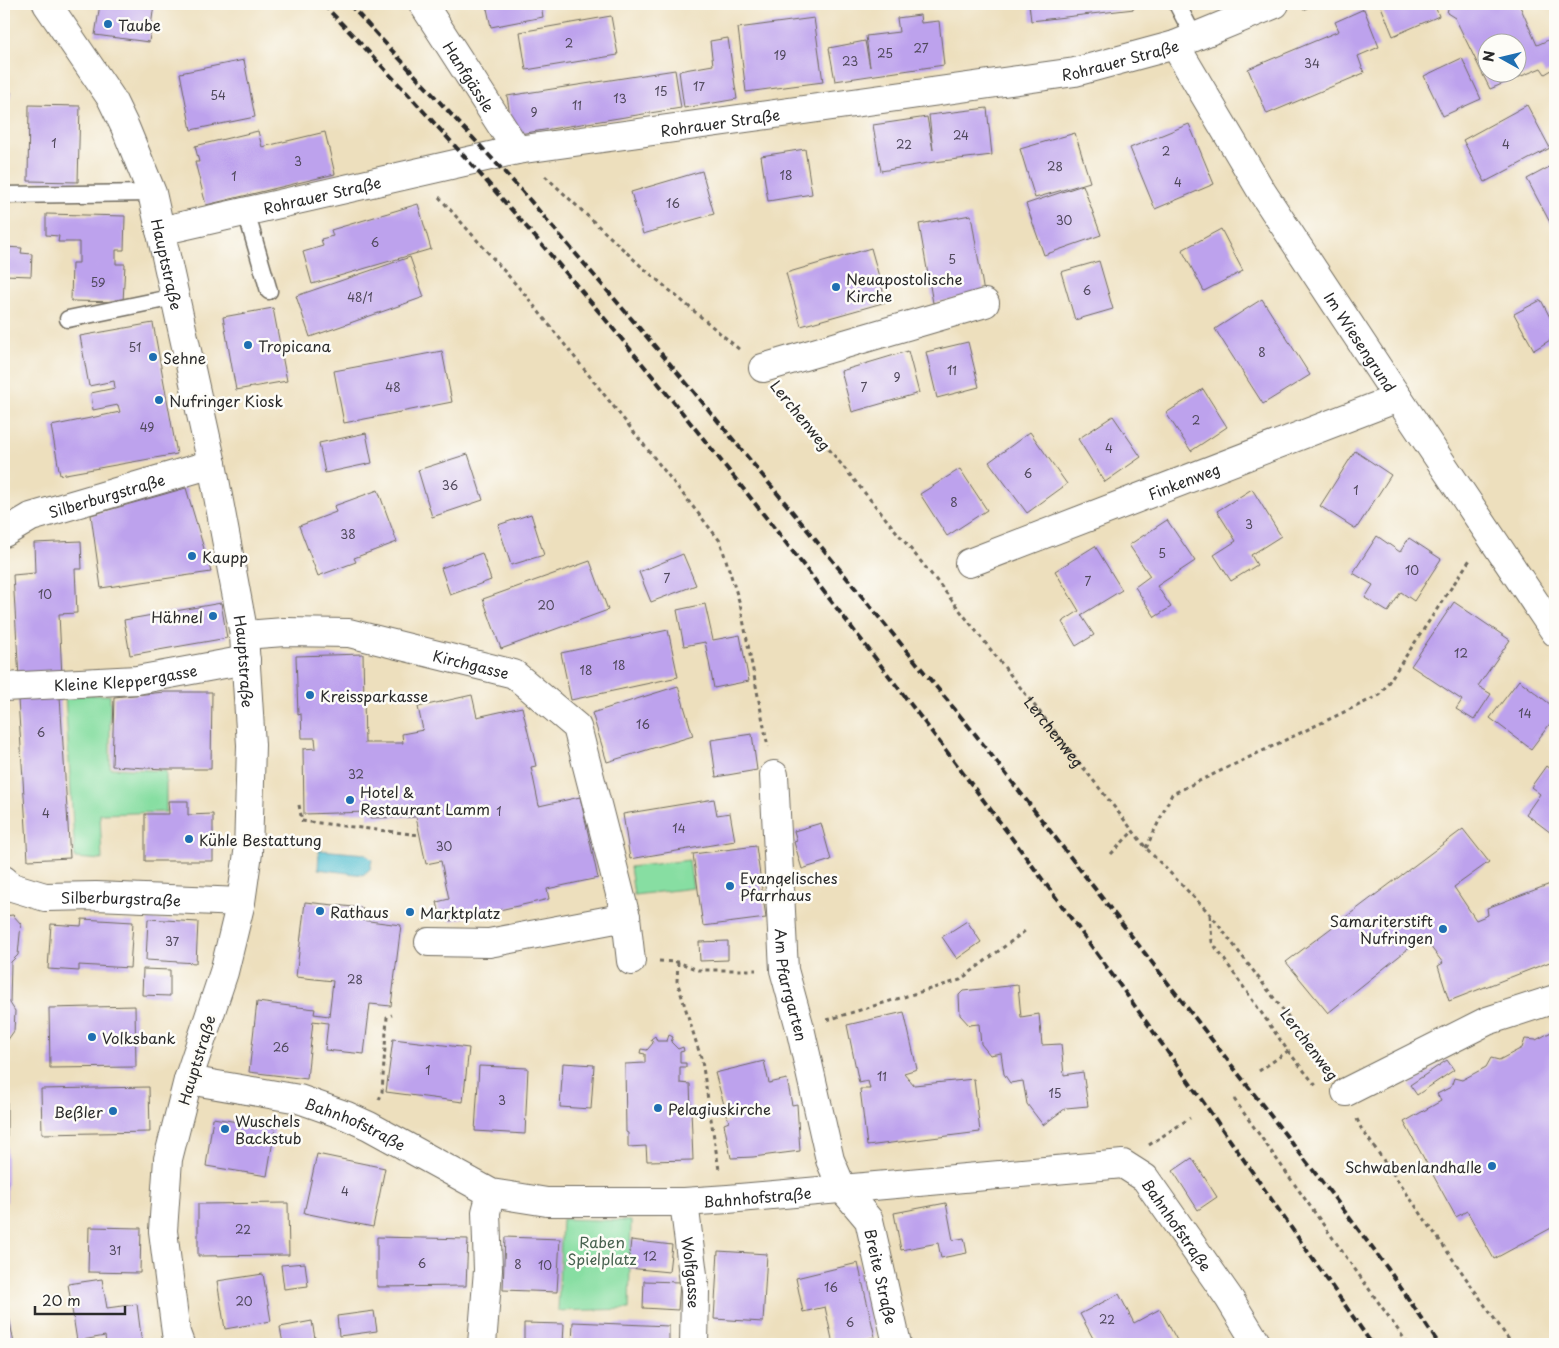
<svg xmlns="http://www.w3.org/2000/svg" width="1559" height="1348" font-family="'Playpen Sans',sans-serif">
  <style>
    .green { fill: #87dea2; stroke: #598466 }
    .water { fill: #56c0d1; stroke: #40767e }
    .building { fill: #bda2ed; fill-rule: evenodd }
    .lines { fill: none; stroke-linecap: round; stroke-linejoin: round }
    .lane-casing { stroke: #6f6a5e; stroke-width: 19 }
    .street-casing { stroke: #6f6a5e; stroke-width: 30 }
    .secondary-casing { stroke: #6f6a5e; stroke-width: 30 }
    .path { stroke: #6f6a5e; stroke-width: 3; stroke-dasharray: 4 4; stroke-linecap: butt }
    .lane { stroke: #fff; stroke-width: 16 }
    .street { stroke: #fff; stroke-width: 28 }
    .secondary { stroke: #fff; stroke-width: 28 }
    .rail { stroke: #2b2b2b; stroke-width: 4; stroke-dasharray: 8 4; stroke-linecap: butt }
    .poi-dot { fill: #1f6fb2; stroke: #fdfcf7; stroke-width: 2 }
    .labels { text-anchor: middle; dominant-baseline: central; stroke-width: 5; stroke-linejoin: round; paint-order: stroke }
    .number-label { font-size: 12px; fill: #50495c }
    .poi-label { font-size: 15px; fill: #2b2b2b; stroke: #fdfcf7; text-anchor: start }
    .street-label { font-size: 15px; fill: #2b2b2b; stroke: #fdfcf7 }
    .park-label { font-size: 15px; fill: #47614f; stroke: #fdfcf7 }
  </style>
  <rect width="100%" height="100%" fill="#fdfcf7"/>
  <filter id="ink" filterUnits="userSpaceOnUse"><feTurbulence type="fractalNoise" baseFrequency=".02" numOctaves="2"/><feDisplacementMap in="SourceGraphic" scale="10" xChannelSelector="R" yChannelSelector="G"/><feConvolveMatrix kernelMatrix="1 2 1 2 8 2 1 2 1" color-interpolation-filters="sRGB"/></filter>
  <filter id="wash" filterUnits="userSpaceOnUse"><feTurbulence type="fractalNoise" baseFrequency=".0096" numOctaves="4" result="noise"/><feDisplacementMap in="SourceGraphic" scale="20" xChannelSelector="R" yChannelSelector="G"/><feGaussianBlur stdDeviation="1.12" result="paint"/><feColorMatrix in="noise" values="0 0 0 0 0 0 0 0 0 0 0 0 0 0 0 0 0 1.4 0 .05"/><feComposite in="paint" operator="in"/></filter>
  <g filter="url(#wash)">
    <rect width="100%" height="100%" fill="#eddfbd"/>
    <g class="green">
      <path d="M65,695H110V768L166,771V812L100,814L102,860L75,858Z"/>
      <path d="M689,860L693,888L634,895L630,867Z"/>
      <path d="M562,1219L631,1221L629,1309L558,1311Z"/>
    </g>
    <path class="water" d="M319,850L366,854L372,860L370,869L363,875L318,869Z"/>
    <g id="blocks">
      <g class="building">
        <path d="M100,4H154L149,42L95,35Z"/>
        <path d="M486,4H541L543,17L491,27Z"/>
        <path d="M1029,4H1133L1134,9L1031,21Z"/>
        <path d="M1380,4H1434L1439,16L1393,36Z"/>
        <path d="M1449,4H1519L1537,45L1555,37V68L1545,74L1541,68L1490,89L1455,18L1447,13ZM1486,42H1516V72H1486Z"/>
        <path d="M1364,9L1379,47L1358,56L1364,73L1267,114L1248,69L1339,31L1335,22Z"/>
        <path d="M920,15L921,23L939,21L944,65L835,81L829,48L865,41L870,67L866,36L899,32L897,18Z"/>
        <path d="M611,16L618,55L526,70L520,32Z"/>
        <path d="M814,18L823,82L746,92L738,28Z"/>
        <path d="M728,38L737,99L684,108L679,71L713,65L710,41Z"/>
        <path d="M1462,58L1481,99L1443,116L1424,76Z"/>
        <path d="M244,60L255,117L191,130L180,73Z"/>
        <path d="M675,70L681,108L513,135L507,96Z"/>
        <path d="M4,90L11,92L5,123L4,122Z"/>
        <path d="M29,105L80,106L78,182L28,181Z"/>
        <path d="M1527,105L1550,148L1485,182L1463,140Z"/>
        <path d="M987,108L992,155L934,162L881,171L873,125L927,117L933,150L929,115Z"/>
        <path d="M1189,124L1214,184L1155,209L1130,148Z"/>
        <path d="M258,131L262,147L325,132L335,174L206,205L195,162H199L195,146Z"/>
        <path d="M1075,133L1090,182L1035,198L1020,149Z"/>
        <path d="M805,149L812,194L768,201L761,156Z"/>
        <path d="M1555,164V232L1527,179Z"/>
        <path d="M702,171L714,214L643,234L631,192Z"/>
        <path d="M1083,185L1101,235L1044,255L1026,204Z"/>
        <path d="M418,204L431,249L312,284L303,252L323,246L321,239L333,236L331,230Z"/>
        <path d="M46,214L125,216L124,250H116V264H125L123,302L71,301L72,263H79V242H58L59,236L46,235Z"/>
        <path d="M971,215L984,293L933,303L919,224Z"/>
        <path d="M1221,229L1243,271L1204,291L1182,250Z"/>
        <path d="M4,247L22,248L21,253L32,254L31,276L4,275Z"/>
        <path d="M871,248L886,302L801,326L786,273Z"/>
        <path d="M410,257L424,297L310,337L296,296Z"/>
        <path d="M1099,261L1113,309L1075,320L1061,272Z"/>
        <path d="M1262,299L1310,375L1263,404L1215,329Z"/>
        <path d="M1541,300L1555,327V337L1534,350L1514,314Z"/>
        <path d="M273,308L287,381L236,390L223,317Z"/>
        <path d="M153,323L177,454L60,475L51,426L120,412L118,405L93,410L91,393L115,388L114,381L89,386L80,336Z"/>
        <path d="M968,342L979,387L937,398L926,352Z"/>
        <path d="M442,351L452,402L344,423L334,371Z"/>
        <path d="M908,351L919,393L852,412L841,371Z"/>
        <path d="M1203,389L1227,427L1191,451L1166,413Z"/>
        <path d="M1113,416L1141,457L1105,482L1078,439Z"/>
        <path d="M1030,432L1067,484L1027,513L989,462Z"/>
        <path d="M366,433L372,463L325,473L319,443Z"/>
        <path d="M1355,451L1391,475L1356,529L1320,506Z"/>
        <path d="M468,454L483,500L432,517L418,470Z"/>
        <path d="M960,469L987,510L947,536L920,494Z"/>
        <path d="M186,488L211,572L101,588L91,515Z"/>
        <path d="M1252,489L1281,536L1251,555L1257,565L1231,581L1214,555L1236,541L1217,511Z"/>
        <path d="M378,490L397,542L354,558L356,562L318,576L299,526L336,512L334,506Z"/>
        <path d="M531,514L544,555L511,565L498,525Z"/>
        <path d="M1167,520L1195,561L1157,586L1171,607L1155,617L1135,587L1150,576L1129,545Z"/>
        <path d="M1377,536L1400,552L1409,538L1441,559L1414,601L1401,592L1388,612L1365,598L1373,585L1353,573Z"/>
        <path d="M81,541L82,569H75L77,613L59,614L62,677L19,679L13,575L35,573L34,543Z"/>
        <path d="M1095,546L1122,590L1081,615L1094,635L1076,646L1062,622L1079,611L1055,571Z"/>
        <path d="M482,553L491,580L450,595L441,568Z"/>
        <path d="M683,554L696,585L651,602L639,572Z"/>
        <path d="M590,561L608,610L501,649L483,599Z"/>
        <path d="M1454,602L1510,640L1478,686L1491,694L1474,720L1456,709L1462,700L1411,666Z"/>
        <path d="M221,603L227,638L130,655L124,620Z"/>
        <path d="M705,604L713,640L740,635L749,681L714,688L705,642L684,646L677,610Z"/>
        <path d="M668,630L678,677L571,700L561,653Z"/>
        <path d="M363,654L365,743H403L402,734L423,730L418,707L472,695L477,717L522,707L536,766L531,767L539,806L580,797L598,878L547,889L549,899L450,921L449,917L441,919L437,902L449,899L441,861L426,864L416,817L368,818V812L304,814L303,749L316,748L315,738H302L301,714L298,715L296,656Z"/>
        <path d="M1519,680L1555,708V717L1531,749L1490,718Z"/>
        <path d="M678,686L693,736L607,762L592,713Z"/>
        <path d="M165,692H212L211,769H164L112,766L114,697Z"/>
        <path d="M60,696L70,858L28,860L18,699Z"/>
        <path d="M752,734L757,770L716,777L711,740Z"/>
        <path d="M1546,766L1555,773V836L1526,814L1540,794L1531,787Z"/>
        <path d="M714,799L717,815L730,813L735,841L630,859L623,814Z"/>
        <path d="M168,801H188V815L213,814V861H145V814H169Z"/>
        <path d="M821,823L831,860L802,869L794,842L797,841L794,831Z"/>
        <path d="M1463,829L1489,862L1454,887L1476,920L1488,915L1487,908L1553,883L1555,890V960L1449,1001L1438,966L1443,963L1423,937L1328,1013L1286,962Z"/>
        <path d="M756,846L766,918L703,926L693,854Z"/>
        <path d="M305,902L363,908L361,920L401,925L391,1006L370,1004L364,1054L325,1050L328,1023L313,1021L307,1079L249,1072L257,1002L315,1009L314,1014L329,1016L333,981L296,977Z"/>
        <path d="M13,915L21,924L18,955L11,962L10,1003L15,1011L14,1031L7,1041L6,1048H4V916Z"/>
        <path d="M82,919L133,922L130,968L79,965V971L48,969L51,924L81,926Z"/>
        <path d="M148,919L198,922L196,963L146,960Z"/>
        <path d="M967,921L981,942L957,959L942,937Z"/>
        <path d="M728,941V960L700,961L699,942Z"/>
        <path d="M143,969L170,970V996L142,995Z"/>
        <path d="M1018,985L1021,1017L1039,1014L1042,1045L1061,1044L1064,1075L1083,1072L1088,1106L1066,1108L1043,1125L1027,1104L1023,1081L1010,1083L1004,1074L1001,1053L990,1055L981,1044L979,1024L969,1025L960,1015L959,995L963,991Z"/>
        <path d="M135,1006L136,1067L50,1068L49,1008Z"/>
        <path d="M904,1012L917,1069L904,1073L914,1085L974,1079L980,1132L867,1146L860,1089H870L868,1081L859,1083L847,1025Z"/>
        <path d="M1555,1030V1226L1494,1259L1467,1211L1456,1217L1404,1122L1441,1101L1437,1094L1451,1087L1454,1078L1462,1080L1486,1067L1491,1058L1499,1060L1522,1048L1525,1039L1536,1040Z"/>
        <path d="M669,1035L673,1037L671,1042L678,1049L683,1047L684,1051L680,1052V1063H686V1067H680V1083L690,1084L693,1160L647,1161L646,1146L628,1147V1133L626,1132L625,1064L645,1063V1054L640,1053L641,1049L647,1050L653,1043L651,1039L655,1036L657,1041H667Z"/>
        <path d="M393,1039L469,1048L463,1102L386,1092Z"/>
        <path d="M1447,1060L1454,1070L1417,1095L1410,1085Z"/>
        <path d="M764,1061L769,1083L787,1079L792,1105L797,1104L800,1151L753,1157L731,1158L724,1124L729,1122L715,1073Z"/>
        <path d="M563,1063L594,1065L591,1109L560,1107Z"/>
        <path d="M479,1066L528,1068L525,1134L475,1131Z"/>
        <rect x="4" y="1072" width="3" height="130"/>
        <path d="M149,1087L150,1132L42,1134L41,1089Z"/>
        <path d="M213,1118L275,1128L267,1176L206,1166Z"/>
        <path d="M317,1154L385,1168L373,1227L304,1213Z"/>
        <path d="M1192,1158L1217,1197L1198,1210L1173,1171Z"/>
        <path d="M288,1203L289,1255L198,1256V1204Z"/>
        <path d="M946,1203L953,1240L964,1238L967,1253L941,1258L938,1243L901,1250L894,1213Z"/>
        <path d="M89,1227L141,1228L140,1273L88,1272Z"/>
        <path d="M377,1237L468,1239L466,1286L377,1287Z"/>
        <path d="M505,1237L560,1239L557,1292L503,1290Z"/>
        <path d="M631,1240L672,1245L669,1272L628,1268Z"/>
        <path d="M718,1251L767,1254L763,1322L714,1319Z"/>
        <path d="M305,1263L308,1286L284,1289L281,1265Z"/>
        <path d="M858,1263L875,1337L845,1344H833L825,1307L803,1312L796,1278Z"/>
        <path d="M263,1274L271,1321L225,1329L217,1281Z"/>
        <path d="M102,1279L107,1308L137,1304L142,1344H106L105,1336L77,1341L68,1284Z"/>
        <path d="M644,1281L680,1282L678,1310L643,1308Z"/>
        <path d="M4,1294H5L14,1344H4Z"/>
        <path d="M1119,1294L1134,1323L1160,1309L1179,1344H1096L1080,1314Z"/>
        <path d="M374,1311L377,1331L339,1336L337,1316Z"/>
        <path d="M312,1321L316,1344H283L280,1327Z"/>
        <path d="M573,1322L669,1326V1344H572Z"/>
        <path d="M524,1323L564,1324L563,1344H524Z"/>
      </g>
    </g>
  </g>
  <g filter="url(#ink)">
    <use href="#blocks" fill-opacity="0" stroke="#6f6a5e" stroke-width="1"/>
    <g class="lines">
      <defs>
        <g id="lane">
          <path d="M1177,4L1194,37"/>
          <path d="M4,195L152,193"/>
          <path d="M246,212L269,291"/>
          <path d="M68,319L175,297"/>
        </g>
        <g id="street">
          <path id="s2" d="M423,4L517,150"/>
          <path id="s3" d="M1175,45L1262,192L1398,398L1555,632"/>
          <path d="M763,368L985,303"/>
          <path id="s4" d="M4,533L31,517L212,464"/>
          <path id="s5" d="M969,563L1398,398"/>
          <path id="s6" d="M244,635L284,632L349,633L514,674L577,727L626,917L631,961"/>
          <path id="s7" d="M4,687L137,680L246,660"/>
          <path id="s8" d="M774,775L784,970L800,1028L830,1160L842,1188L869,1220L897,1344"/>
          <path id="s9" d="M4,880L12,887L45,897L96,896L241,902"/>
          <path d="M429,942L489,943L626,917"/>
          <path id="s10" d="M188,1080L299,1099L347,1116L369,1126L491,1193L547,1202H684L728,1199L1123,1164L1145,1178L1229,1298L1257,1344"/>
          <path d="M1346,1092L1487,1021L1555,999"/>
          <path id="s11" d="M684,1202L695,1291L694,1344"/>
          <path d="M482,1344L488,1270L486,1212L491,1193"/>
        </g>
        <g id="secondary">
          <path id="s12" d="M47,4L111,98L125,127L152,193L212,464L244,635L251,745L248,853L241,902L224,972L188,1080L168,1159L163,1231L176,1333L180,1344"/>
          <path id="s13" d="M160,231L517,150L1075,72L1175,45L1275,4"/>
        </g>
      </defs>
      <use href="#lane" class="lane-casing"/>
      <use href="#street" class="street-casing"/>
      <use href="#secondary" class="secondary-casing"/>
      <g class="path">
        <path d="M1303,9L1315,4"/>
        <path d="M545,176L642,267L740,350"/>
        <path d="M439,197L527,297L720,541L740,604L768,747"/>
        <path id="s1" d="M783,393L936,580L1133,831L1146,848L1210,914L1328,1069"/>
        <path d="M299,805L302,821L420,835"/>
        <path d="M1146,848L1172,794L1380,695L1471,558"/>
        <path d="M1111,854L1133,831"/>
        <path d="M1210,915L1212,942L1288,1051L1317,1087"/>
        <path d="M659,961L678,962L698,970H756"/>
        <path d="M678,962L677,981L702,1061L719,1170"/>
        <path d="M827,1020L960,980L1025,931"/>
        <path d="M1259,1071L1288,1051"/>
        <path d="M1234,1099L1408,1344"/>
        <path d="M379,1100L382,1092L387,1017L392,1015"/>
        <path d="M1357,1119L1361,1128L1512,1344"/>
        <path d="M1149,1145L1190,1118"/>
      </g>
      <use href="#lane" class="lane"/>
      <use href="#street" class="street"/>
      <use href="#secondary" class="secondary"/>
      <g class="rail">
        <path d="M323,4C503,191 669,391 828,597C926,723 1022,850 1116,980C1203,1100 1287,1222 1372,1344"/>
        <path d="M349,4L522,191L694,392L975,734L1336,1200L1388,1269L1439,1344"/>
      </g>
    </g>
  </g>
  <g class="poi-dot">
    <circle cx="108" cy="24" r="5"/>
    <circle cx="836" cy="287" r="5"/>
    <circle cx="248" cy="345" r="5"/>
    <circle cx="153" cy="357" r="5"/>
    <circle cx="159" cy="400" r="5"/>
    <circle cx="192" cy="556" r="5"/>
    <circle cx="213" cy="616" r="5"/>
    <circle cx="310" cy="695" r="5"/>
    <circle cx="350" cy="800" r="5"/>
    <circle cx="189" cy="839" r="5"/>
    <circle cx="730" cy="886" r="5"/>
    <circle cx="320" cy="911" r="5"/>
    <circle cx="410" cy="912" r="5"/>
    <circle cx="1443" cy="929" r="5"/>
    <circle cx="92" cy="1037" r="5"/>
    <circle cx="658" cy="1108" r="5"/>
    <circle cx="113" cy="1111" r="5"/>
    <circle cx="225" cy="1129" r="5"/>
    <circle cx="1492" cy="1166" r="5"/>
  </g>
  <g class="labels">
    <g class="number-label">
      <text x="569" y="43">2</text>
      <text x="921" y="48">27</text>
      <text x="885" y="53">25</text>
      <text x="780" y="55">19</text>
      <text x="850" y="61">23</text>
      <text x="1312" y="63">34</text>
      <text x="699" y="86">17</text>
      <text x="661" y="91">15</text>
      <text x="218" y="95">54</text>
      <text x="620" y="98">13</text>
      <text x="577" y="105">11</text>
      <text x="534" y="112">9</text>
      <text x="961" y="135">24</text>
      <text x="54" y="143">1</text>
      <text x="904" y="144">22</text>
      <text x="1506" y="144">4</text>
      <text x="1166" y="151">2</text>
      <text x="298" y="161">3</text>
      <text x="1055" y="166">28</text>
      <text x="786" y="175">18</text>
      <text x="234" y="176">1</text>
      <text x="1178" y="182">4</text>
      <text x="673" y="203">16</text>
      <text x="1064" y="220">30</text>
      <text x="375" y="242">6</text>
      <text x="952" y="259">5</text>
      <text x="98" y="282">59</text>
      <text x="1087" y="290">6</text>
      <text x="360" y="297">48/1</text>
      <text x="135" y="347">51</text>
      <text x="1262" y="352">8</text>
      <text x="952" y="370">11</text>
      <text x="897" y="377">9</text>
      <text x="393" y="387">48</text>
      <text x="864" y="387">7</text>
      <text x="1196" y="420">2</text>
      <text x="147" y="427">49</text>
      <text x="1109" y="448">4</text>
      <text x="1028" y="473">6</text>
      <text x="450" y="485">36</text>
      <text x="1356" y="490">1</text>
      <text x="954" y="502">8</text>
      <text x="1249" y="524">3</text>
      <text x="348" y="534">38</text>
      <text x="1162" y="553">5</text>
      <text x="1412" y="570">10</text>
      <text x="667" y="578">7</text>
      <text x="1088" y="581">7</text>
      <text x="45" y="594">10</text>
      <text x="546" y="605">20</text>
      <text x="1461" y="653">12</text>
      <text x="619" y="665">18</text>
      <text x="586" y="670">18</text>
      <text x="1525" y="713">14</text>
      <text x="643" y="724">16</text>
      <text x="41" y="732">6</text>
      <text x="356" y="774">32</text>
      <text x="499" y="811">1</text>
      <text x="46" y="813">4</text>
      <text x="679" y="828">14</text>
      <text x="444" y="846">30</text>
      <text x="172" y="941">37</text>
      <text x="355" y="979">28</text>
      <text x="281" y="1047">26</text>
      <text x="428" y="1070">1</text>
      <text x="882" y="1076">11</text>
      <text x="1055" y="1093">15</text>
      <text x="502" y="1100">3</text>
      <text x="345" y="1191">4</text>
      <text x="243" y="1229">22</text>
      <text x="115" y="1250">31</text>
      <text x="650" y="1256">12</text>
      <text x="422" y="1263">6</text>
      <text x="518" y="1264">8</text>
      <text x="545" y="1265">10</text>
      <text x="831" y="1287">16</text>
      <text x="244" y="1301">20</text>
      <text x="1107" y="1319">22</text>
      <text x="850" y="1322">6</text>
    </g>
    <g class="poi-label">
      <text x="118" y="24">Taube</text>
      <text x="846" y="278">Neuapostolische<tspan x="846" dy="17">Kirche</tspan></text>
      <text x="258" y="345">Tropicana</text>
      <text x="163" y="357">Sehne</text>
      <text x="169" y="400">Nufringer Kiosk</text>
      <text x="202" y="556">Kaupp</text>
      <text x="203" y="616" text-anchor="end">Hähnel</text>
      <text x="320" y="695">Kreissparkasse</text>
      <text x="360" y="791">Hotel &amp;<tspan x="360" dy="17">Restaurant Lamm</tspan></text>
      <text x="199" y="839">Kühle Bestattung</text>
      <text x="740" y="877">Evangelisches<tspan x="740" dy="17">Pfarrhaus</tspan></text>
      <text x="330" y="911">Rathaus</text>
      <text x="420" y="912">Marktplatz</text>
      <text x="1433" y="920" text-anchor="end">Samariterstift<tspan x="1433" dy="17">Nufringen</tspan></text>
      <text x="102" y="1037">Volksbank</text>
      <text x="668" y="1108">Pelagiuskirche</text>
      <text x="103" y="1111" text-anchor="end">Beßler</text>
      <text x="235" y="1120">Wuschels<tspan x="235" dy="17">Backstub</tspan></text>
      <text x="1482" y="1166" text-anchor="end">Schwabenlandhalle</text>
    </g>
    <g class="street-label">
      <text stroke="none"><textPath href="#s13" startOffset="976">Rohrauer Straße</textPath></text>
      <text stroke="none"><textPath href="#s2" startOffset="86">Hanfgässle</textPath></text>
      <text stroke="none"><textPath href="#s13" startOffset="571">Rohrauer Straße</textPath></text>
      <text stroke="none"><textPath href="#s13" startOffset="166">Rohrauer Straße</textPath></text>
      <text stroke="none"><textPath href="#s12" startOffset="290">Hauptstraße</textPath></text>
      <text stroke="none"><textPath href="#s3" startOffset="350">Im Wiesengrund</textPath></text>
      <text transform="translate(801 415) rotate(51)">Lerchenweg</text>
      <text stroke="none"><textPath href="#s5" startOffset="230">Finkenweg</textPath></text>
      <text stroke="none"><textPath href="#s4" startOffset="110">Silberburgstraße</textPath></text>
      <text stroke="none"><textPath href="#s12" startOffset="695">Hauptstraße</textPath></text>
      <text stroke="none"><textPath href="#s6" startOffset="231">Kirchgasse</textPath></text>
      <text stroke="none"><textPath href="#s7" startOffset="122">Kleine Kleppergasse</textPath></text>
      <text stroke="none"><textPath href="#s1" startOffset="434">Lerchenweg</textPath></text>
      <text stroke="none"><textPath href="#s9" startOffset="121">Silberburgstraße</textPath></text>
      <text stroke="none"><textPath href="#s8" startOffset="211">Am Pfarrgarten</textPath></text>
      <text transform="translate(1310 1044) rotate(53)">Lerchenweg</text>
      <text transform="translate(196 1060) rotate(-73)">Hauptstraße</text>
      <text stroke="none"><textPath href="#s10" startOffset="174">Bahnhofstraße</textPath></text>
      <text stroke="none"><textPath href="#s10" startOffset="594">Bahnhofstraße</textPath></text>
      <text stroke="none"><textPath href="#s10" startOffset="1044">Bahnhofstraße</textPath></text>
      <text stroke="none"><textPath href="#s11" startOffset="71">Wolfgasse</textPath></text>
      <text stroke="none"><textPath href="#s8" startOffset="521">Breite Straße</textPath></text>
    </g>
    <g class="park-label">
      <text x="602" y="1241">Raben<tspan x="602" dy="17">Spielplatz</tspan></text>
    </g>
  </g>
  <rect width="1559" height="1348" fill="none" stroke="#fdfcf7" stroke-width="20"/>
  <g transform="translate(1502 58) rotate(278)"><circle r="24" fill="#fdfcf7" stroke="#a9a8a5"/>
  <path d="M0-4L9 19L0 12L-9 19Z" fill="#1f6fb2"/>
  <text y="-8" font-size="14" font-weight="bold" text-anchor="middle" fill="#2b2b2b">N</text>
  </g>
  <path d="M35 1306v8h90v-8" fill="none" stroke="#2b2b2b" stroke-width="2.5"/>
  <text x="42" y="1306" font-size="15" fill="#2b2b2b" stroke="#fdfcf7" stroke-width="4" paint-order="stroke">20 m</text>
</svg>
